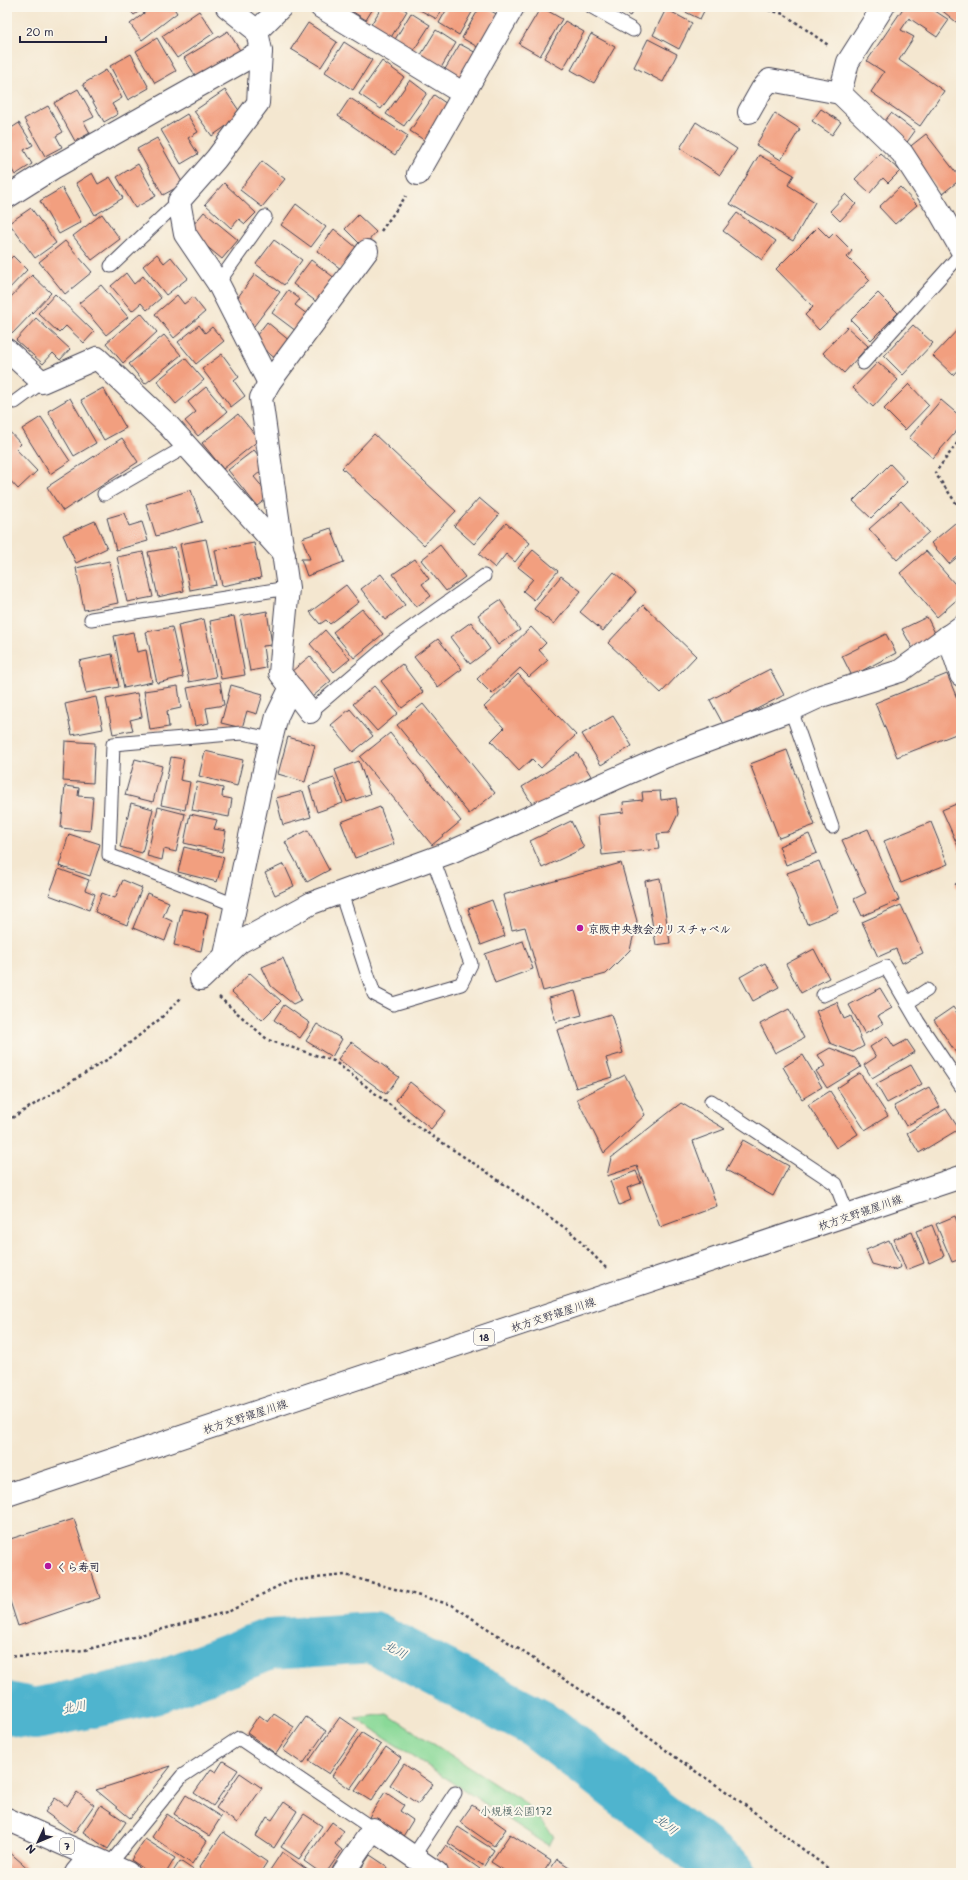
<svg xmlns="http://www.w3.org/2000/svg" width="968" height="1880" font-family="Mali,'Klee One',sans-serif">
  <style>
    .green { fill: #8ad998; stroke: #567e6a }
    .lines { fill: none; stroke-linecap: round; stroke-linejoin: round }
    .river { stroke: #4fb4ce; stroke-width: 52 }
    .building { fill: #f29f7f }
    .service-casing { stroke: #424051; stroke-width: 15 }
    .minor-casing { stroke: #424051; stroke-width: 24 }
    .primary-casing { stroke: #424051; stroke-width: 24 }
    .path { stroke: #424051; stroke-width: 2.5; stroke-dasharray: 3 3; stroke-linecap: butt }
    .service { stroke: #fff; stroke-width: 13 }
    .minor { stroke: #fff; stroke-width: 22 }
    .primary { stroke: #fff; stroke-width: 22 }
    .poi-dot { fill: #b5179e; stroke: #fbf7ec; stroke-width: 1.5 }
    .labels { text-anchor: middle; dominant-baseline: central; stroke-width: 4; stroke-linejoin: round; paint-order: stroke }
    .shield { fill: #fbf7ec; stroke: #636270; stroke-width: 1 }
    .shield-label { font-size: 10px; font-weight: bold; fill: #22223b }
    .poi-label { font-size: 11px; font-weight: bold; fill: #22223b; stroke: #fbf7ec; text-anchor: start }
    .street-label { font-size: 11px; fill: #22223b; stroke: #fbf7ec }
    .park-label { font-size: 11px; fill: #415957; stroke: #fbf7ec }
    .water-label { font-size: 12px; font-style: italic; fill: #345c76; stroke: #fbf7ec }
  </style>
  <rect width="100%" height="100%" fill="#fbf7ec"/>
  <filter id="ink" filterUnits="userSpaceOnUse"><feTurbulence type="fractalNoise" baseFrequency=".025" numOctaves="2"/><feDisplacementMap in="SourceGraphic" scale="8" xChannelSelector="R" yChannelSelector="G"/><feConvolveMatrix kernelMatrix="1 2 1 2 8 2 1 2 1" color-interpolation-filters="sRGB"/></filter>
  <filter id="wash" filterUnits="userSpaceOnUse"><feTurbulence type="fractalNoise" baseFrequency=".012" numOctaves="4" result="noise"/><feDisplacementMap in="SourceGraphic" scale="16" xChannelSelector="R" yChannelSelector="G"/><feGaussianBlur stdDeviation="0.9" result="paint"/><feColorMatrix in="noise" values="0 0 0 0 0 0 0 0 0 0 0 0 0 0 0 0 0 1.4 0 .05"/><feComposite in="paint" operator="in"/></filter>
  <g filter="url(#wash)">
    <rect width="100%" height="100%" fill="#f4e7d0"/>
    <path class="green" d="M387,1714L524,1802L554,1836L549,1846L355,1718Z"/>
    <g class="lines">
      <path class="river" d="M7,1708L35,1714L153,1689L270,1644L372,1637L539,1724L730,1873"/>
    </g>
    <g id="blocks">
      <g class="building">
        <path d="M127,7H145L134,15Z"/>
        <path d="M152,7H173L177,13L142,40L130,24Z"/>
        <path d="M345,7H374L366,20Z"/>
        <path d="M382,7H400L407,11L390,39L370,26Z"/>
        <path d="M414,7H443L437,19Z"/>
        <path d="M448,7H475L459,35L439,23Z"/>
        <path d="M480,7H484L500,16L481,49L462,38Z"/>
        <path d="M541,7L562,19L540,56L519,44Z"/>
        <path d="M617,7H635L630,16L616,9Z"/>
        <path d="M675,7H706L700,19Z"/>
        <path d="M904,7H929L949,20L937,37L909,18L901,30L914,37L899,60L944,91L920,126L871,92L884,72L867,61Z"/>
        <path d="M940,7H961V26L939,8Z"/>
        <path d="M666,9L692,23L679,49L653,35Z"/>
        <path d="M199,11L214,33L177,58L162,36Z"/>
        <path d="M411,13L430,25L412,53L394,41Z"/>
        <path d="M565,21L584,32L563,69L544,58Z"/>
        <path d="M308,23L337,42L321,67L291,49Z"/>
        <path d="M436,30L456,43L439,71L419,58Z"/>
        <path d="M228,31L241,52L197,78L184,58Z"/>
        <path d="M591,34L615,47L594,83L571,70Z"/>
        <path d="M157,38L176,71L155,83L136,51Z"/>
        <path d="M648,39L677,54L663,82L634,67Z"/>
        <path d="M344,42L372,60L353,90L325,72Z"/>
        <path d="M460,44L478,54L462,82L444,71Z"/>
        <path d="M131,54L149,88L128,100L110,66Z"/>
        <path d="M382,61L404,77L381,109L359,94Z"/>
        <path d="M106,70L122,98L112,104L118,114L104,122L83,84Z"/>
        <path d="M410,80L427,93L404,126L386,114Z"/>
        <path d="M78,89L94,117L84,122L90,133L75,141L54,103Z"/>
        <path d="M225,90L242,115L212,136L194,111Z"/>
        <path d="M434,95L450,106L427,142L410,131Z"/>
        <path d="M350,98L408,136L395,155L338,116Z"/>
        <path d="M48,106L63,132L56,136L62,147L45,156L24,119Z"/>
        <path d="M821,109L841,122L832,135L812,121Z"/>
        <path d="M775,113L800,129L781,160L756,145Z"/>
        <path d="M891,113L915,131L905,145L881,126Z"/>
        <path d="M187,114L198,132L188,138L198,154L181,164L161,130Z"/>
        <path d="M696,122L737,149L720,175L680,148Z"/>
        <path d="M19,123L33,145L24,150L32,164L15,175L7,161V131Z"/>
        <path d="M926,134L961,179L942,194L907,149Z"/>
        <path d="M157,138L183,184L163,195L137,149Z"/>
        <path d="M880,153L900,171L888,183L883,178L870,193L855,179Z"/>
        <path d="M759,155L794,175L788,185L815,202L793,241L730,204Z"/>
        <path d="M262,161L285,179L262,207L240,190Z"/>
        <path d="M138,164L156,196L135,208L117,177Z"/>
        <path d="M92,173L98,184L110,177L123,198L95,215L76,183Z"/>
        <path d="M224,183L256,213L245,224L239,219L231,228L205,204Z"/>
        <path d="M900,187L917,205L895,224L879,207Z"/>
        <path d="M62,188L81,222L59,234L40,201Z"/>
        <path d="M846,194L856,204L840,221L830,211Z"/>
        <path d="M296,204L326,227L311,247L281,225Z"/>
        <path d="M31,208L56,243L35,258L9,223Z"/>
        <path d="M204,212L238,240L222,259L188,231Z"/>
        <path d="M737,213L776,241L762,260L723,231Z"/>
        <path d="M102,214L120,239L92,260L73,236Z"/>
        <path d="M358,215L376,232L363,247L345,229Z"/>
        <path d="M818,227L829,238L834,233L852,251L847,257L870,280L819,330L805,315L813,307L776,269Z"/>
        <path d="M334,229L357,248L341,269L317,251Z"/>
        <path d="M274,240L302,260L284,285L256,264Z"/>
        <path d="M65,241L92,272L65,294L39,262Z"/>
        <path d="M157,254L164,263L171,257L188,278L166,295L143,266Z"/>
        <path d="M13,256L27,270L7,291V262Z"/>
        <path d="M311,260L336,279L318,303L293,284Z"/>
        <path d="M126,273L134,284L143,276L161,298L147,310L141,303L132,311L111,286Z"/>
        <path d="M255,274L280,292L254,326L241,315L245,309L235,301Z"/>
        <path d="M32,275L51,293L13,333L7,327V301Z"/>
        <path d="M101,285L128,317L106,335L79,303Z"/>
        <path d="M288,290L300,299L295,305L308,315L296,331L272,313Z"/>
        <path d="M878,293L898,313L871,340L851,320Z"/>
        <path d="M55,294L94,332L84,343L66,326L59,333L38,313Z"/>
        <path d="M177,295L184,304L193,297L205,312L174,338L155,314Z"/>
        <path d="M141,313L157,332L123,363L106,343Z"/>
        <path d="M36,318L70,349L60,360L53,353L43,364L16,340Z"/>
        <path d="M267,322L291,342L277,360L253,340Z"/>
        <path d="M199,325L205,333L212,327L224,341L196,364L178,342Z"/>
        <path d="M913,325L933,343L903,375L884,356Z"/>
        <path d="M961,326V366L953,375L933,356Z"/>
        <path d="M847,327L868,346L844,373L823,353Z"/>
        <path d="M164,335L181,355L145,384L129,364Z"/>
        <path d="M222,354L239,377L234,381L245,396L231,407L202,369Z"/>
        <path d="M185,358L204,380L176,404L157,381Z"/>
        <path d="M878,362L898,380L873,407L853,388Z"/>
        <path d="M909,384L929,405L905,430L884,409Z"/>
        <path d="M206,387L227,412L198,436L185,421L196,412L188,402Z"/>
        <path d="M103,388L126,428L104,440L81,400Z"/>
        <path d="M70,398L96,443L74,456L48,411Z"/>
        <path d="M941,400L961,417V426L933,458L909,438Z"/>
        <path d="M238,414L259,440L223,469L202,443Z"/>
        <path d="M41,417L70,461L50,474L22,429Z"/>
        <path d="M7,429L21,444L16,449L37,471L18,489L7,477Z"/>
        <path d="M374,434L456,511L424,545L342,468Z"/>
        <path d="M122,438L138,462L63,511L47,487Z"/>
        <path d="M254,450L267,466L254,477L270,496L257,506L228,470Z"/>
        <path d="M890,464L907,482L871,518L853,501Z"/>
        <path d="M191,490L202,522L156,536L146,504Z"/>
        <path d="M479,498L499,515L474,544L454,526Z"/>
        <path d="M901,501L929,532L897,560L869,529Z"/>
        <path d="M124,513L129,526L142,522L148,541L116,550L107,518Z"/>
        <path d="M95,521L107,548L76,563L63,535Z"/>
        <path d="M506,523L530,543L515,562L506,554L495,568L479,554Z"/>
        <path d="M955,523L961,530V554L949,564L931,543Z"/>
        <path d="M331,528L344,562L307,576L301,559H310L302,538Z"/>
        <path d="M206,539L216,585L190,590L180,544Z"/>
        <path d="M254,543L261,578L222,586L215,550Z"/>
        <path d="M440,545L465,577L446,591L421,560Z"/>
        <path d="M175,547L184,591L158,597L148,552Z"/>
        <path d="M533,550L558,571L534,600L523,591L533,579L518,567Z"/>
        <path d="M926,551L961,591V596L937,617L900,573Z"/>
        <path d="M143,552L153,597L127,602L117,557Z"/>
        <path d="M415,559L429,579L422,584L431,596L416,607L393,574Z"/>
        <path d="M109,561L118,603L84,610L76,568Z"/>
        <path d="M614,572L636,592L603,631L580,612Z"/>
        <path d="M381,574L405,605L385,620L361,589Z"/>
        <path d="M561,576L581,591L554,624L534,609Z"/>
        <path d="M346,585L359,602L330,624L326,620L320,624L310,612Z"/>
        <path d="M500,600L520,630L498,645L478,615Z"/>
        <path d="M643,605L696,656L661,693L608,643Z"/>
        <path d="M362,609L383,634L354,658L333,632Z"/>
        <path d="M267,611L272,645L263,646L266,668L250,671L240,616Z"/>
        <path d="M234,616L245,675L221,679L210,621Z"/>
        <path d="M927,617L937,637L913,649L902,629Z"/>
        <path d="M204,619L216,677L189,682L178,625Z"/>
        <path d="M471,622L490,649L470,664L450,637Z"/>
        <path d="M172,627L183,677L157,683L146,632Z"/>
        <path d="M531,627L546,643L539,650L548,660L529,677L520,668L492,694L477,679Z"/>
        <path d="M325,630L350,659L334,672L310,644Z"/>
        <path d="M133,632L137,652L146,650L152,682L124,688L114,636Z"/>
        <path d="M886,634L896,653L852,676L842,656Z"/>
        <path d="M438,639L462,669L438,687L414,657Z"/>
        <path d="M112,654L119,687L86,693L79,661Z"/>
        <path d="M310,656L331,681L312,697L291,672Z"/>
        <path d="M402,664L423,692L402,708L381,681Z"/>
        <path d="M770,669L784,695L724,726L710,700Z"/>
        <path d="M518,674L576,735L541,768L532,759L519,771L491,741L504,728L484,707Z"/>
        <path d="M947,674L961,708V732L897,757L875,703Z"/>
        <path d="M220,682L224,705L206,708L209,723L195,726L187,688Z"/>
        <path d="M231,685L263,694L257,714L247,711L242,728L221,723Z"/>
        <path d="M178,686L181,708L167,711L169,727L150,730L144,691Z"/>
        <path d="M374,686L398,713L377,731L353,704Z"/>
        <path d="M137,693L142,717L130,720L133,730L113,734L106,699Z"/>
        <path d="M96,697L103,729L72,735L65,704Z"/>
        <path d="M423,704L495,793L469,814L397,725Z"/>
        <path d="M350,709L373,736L353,752L331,725Z"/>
        <path d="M613,716L632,746L601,765L582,734Z"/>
        <path d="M390,733L461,821L432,845L360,757Z"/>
        <path d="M288,737L315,745L305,782L278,774Z"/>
        <path d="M65,741L95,743L93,783L63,781Z"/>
        <path d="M787,750L815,825L779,838L750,764Z"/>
        <path d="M205,751L243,760L237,786L199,776Z"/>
        <path d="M577,753L591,776L535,809L522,787Z"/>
        <path d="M171,757L184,759L180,780L190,782L185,810L161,805Z"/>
        <path d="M135,759L162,766L153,802L125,795Z"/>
        <path d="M359,761L370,794L347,802L335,770Z"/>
        <path d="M334,778L343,803L317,812L309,786Z"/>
        <path d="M197,782L223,788L222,797L232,799L229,817L192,810Z"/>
        <path d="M65,786L79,788L78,796L93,797L90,831L61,828Z"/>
        <path d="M303,791L311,817L283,825L276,798Z"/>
        <path d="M660,791L661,800L676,798L678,814L669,833L657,834L659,849L602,855L598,815L624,812L623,802L643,800L642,792Z"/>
        <path d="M961,802V853L942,810Z"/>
        <path d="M131,803L153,809L142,853L120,847Z"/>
        <path d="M158,807L185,814L176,852L164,849L162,860L147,856Z"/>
        <path d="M380,807L394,844L355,858L341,822Z"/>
        <path d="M190,814L217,820L214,829L226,831L222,852L184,843Z"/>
        <path d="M571,821L584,848L542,868L530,841Z"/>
        <path d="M931,822L948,864L901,883L884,841Z"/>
        <path d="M868,829L899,900L862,916L854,899L866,893L842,840Z"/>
        <path d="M308,830L329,870L307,882L285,842Z"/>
        <path d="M69,834L100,844L90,876L59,866Z"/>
        <path d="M809,834L817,853L786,865L779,846Z"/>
        <path d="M184,847L224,857L217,882L178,872Z"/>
        <path d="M819,861L839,911L807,924L787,873Z"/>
        <path d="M621,863L637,921L630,950L606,974L543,991L525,927L512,930L503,895Z"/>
        <path d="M284,864L294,886L275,895L265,873Z"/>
        <path d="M59,869L89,880L85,890L95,894L89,910L49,895Z"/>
        <path d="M660,878L670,943L656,945L645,881Z"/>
        <path d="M123,880L142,888L127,925L95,912L102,893L115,898Z"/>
        <path d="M961,881V896L955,884Z"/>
        <path d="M147,893L169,902L163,917L172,921L165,941L133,928Z"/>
        <path d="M492,900L505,936L481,945L468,909Z"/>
        <path d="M901,905L923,953L902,963L896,949L878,957L862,922Z"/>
        <path d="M182,909L208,914L201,951L174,945Z"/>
        <path d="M523,941L533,969L495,983L485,954Z"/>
        <path d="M814,949L829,978L801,993L786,964Z"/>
        <path d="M283,958L301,1000L293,1004L271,986L262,967Z"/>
        <path d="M765,963L779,987L753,1001L740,977Z"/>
        <path d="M250,973L281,1001L262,1020L232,992Z"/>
        <path d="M880,988L892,1008L878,1016L883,1024L865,1034L849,1005Z"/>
        <path d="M575,991L582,1015L556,1022L549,998Z"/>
        <path d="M837,1002L844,1019L851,1016L864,1046L853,1052L830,1043L816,1011Z"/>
        <path d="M284,1005L310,1023L300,1038L274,1020Z"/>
        <path d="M953,1007L961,1019V1054L958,1056L934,1020Z"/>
        <path d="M789,1009L804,1038L775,1053L760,1024Z"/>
        <path d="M611,1014L623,1053L606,1058L612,1077L576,1088L557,1030Z"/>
        <path d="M317,1024L342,1039L332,1057L306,1041Z"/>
        <path d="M887,1036L894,1047L907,1040L915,1052L872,1078L864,1065L876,1057L870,1047Z"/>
        <path d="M351,1042L399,1077L386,1094L338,1059Z"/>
        <path d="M830,1048L855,1058L861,1067L827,1088L816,1071L825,1066L818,1055Z"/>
        <path d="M803,1055L822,1087L802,1099L783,1067Z"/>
        <path d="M911,1065L922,1084L887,1103L876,1084Z"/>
        <path d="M860,1073L888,1116L865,1130L837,1088Z"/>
        <path d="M625,1075L645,1115L604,1153L577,1099Z"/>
        <path d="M410,1082L446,1111L431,1129L396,1100Z"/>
        <path d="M929,1087L940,1107L906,1126L894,1106Z"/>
        <path d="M830,1091L858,1134L836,1148L808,1105Z"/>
        <path d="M681,1103L725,1129L693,1141L717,1206L660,1227L637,1166L607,1176L611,1158Z"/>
        <path d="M946,1109L959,1129L919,1153L907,1133Z"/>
        <path d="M743,1140L789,1166L773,1196L726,1170Z"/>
        <path d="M636,1171L641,1183L627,1188L631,1200L619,1205L610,1181Z"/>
        <path d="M955,1216L961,1232V1259L952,1262L936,1224Z"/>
        <path d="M932,1225L944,1256L929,1263L916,1231Z"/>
        <path d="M912,1232L924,1263L906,1270L894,1239Z"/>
        <path d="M889,1240L901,1267L894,1270L872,1264L866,1250Z"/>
        <path d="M74,1519L100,1598L18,1626L7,1592V1540Z"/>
        <path d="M274,1714L294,1727L276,1754L247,1733L259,1715L268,1722Z"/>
        <path d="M306,1717L326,1731L303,1764L283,1750Z"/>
        <path d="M340,1717L359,1730L329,1774L309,1761Z"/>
        <path d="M362,1733L381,1745L350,1789L332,1776Z"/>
        <path d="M386,1747L401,1758L371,1801L355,1791Z"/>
        <path d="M223,1761L238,1770L213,1806L194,1793L211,1769L216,1772Z"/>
        <path d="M404,1764L433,1784L418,1804L390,1785Z"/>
        <path d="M171,1766L130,1818L96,1790Z"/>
        <path d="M240,1773L262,1788L237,1823L216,1808Z"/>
        <path d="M77,1792L94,1805L74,1833L45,1812L55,1798L67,1806Z"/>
        <path d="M385,1792L404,1805L400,1811L413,1820L402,1838L369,1817Z"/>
        <path d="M186,1795L221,1817L209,1836L174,1814Z"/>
        <path d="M284,1802L297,1811L274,1848L256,1836L267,1817L272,1820Z"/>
        <path d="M101,1805L126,1822L108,1849L83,1832Z"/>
        <path d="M472,1805L506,1829L494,1846L460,1822Z"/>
        <path d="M167,1814L207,1841L192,1864L152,1837Z"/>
        <path d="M304,1814L322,1826L299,1859L281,1847Z"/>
        <path d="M332,1822L344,1831L335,1844L342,1850L326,1873H321L304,1861Z"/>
        <path d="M458,1827L494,1850L484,1866L448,1843Z"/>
        <path d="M223,1832L267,1862L260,1873H206L199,1868Z"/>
        <path d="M510,1834L551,1861L543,1873H508L491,1862Z"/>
        <path d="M145,1839L175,1858L166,1873H150L131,1860Z"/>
        <path d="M446,1845L480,1869L477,1873H450L434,1862Z"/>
        <path d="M7,1850L31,1871L30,1873H7Z"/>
        <path d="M282,1852L309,1871L308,1873H274L270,1870Z"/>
        <path d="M370,1855L388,1867L384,1873H358Z"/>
        <path d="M557,1859L577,1872L576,1873H548Z"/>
        <path d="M180,1861L198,1873H172Z"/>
      </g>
    </g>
  </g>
  <g filter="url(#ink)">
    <use href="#blocks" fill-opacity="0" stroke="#424051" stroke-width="1"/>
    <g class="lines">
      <defs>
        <g id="service">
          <path d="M592,7L633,30"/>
          <path d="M111,266L179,201"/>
          <path d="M218,283L265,217"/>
          <path d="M863,363L961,254"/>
          <path d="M15,402L42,382"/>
          <path d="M104,494L187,446"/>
          <path d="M91,619L288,588"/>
          <path d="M791,710L832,827"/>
          <path d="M310,712L393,641L484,576"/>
          <path d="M341,893L374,994L393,1004L461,984L471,964L433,859"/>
          <path d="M235,905L109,855L113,744L242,733L271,739"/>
          <path d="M823,995L886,967L918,1022L961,1086"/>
          <path d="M907,1003L927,990"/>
          <path d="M711,1101L836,1184L848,1216"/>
          <path d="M413,1857L455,1793"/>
          <path d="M109,1865L182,1776L239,1738L373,1829"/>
        </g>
        <g id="minor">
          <path d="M227,7L257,31L261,51L258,103L216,159L179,201L185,234L218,283L269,383"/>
          <path d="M321,7L464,94"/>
          <path d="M883,7L848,62L840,93L902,153L937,207L961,249"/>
          <path d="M257,31L281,7"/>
          <path d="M749,112L762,89L770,80L840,93"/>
          <path d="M418,174L513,7"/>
          <path d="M7,197L53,168L261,51"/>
          <path d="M7,350L42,382L97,358L168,425L284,554"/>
          <path d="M948,636L961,675"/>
          <path d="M310,712L280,673L288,588L261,398L269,383L367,251"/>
          <path d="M225,955L267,756L277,716L291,687"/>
          <path d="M201,979L240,942L312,903L451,852L664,757L791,710L821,696L900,671L961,627"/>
          <path d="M76,1873L90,1856"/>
          <path d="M343,1873L373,1829L437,1873"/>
        </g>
        <g id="primary">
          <path d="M7,1495L961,1177"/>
          <path d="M7,1819L128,1873"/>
        </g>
      </defs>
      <use href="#service" class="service-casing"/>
      <use href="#minor" class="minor-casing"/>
      <use href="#primary" class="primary-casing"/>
      <g class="path">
        <path d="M757,7L784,14L828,45"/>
        <path d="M381,231L406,196"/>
        <path d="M961,438L935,473L961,510"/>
        <path d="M219,997L268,1040L334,1061L414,1124L487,1172L572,1233L606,1268"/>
        <path d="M7,1121L113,1056L160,1019L182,997"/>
        <path d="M7,1655L24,1656L85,1650L230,1611L288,1581L345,1575L452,1605L614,1712L689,1767L733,1796L834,1873"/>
      </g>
      <use href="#service" class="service"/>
      <use href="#minor" class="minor"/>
      <use href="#primary" class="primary"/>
    </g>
  </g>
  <g class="poi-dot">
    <circle cx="580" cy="928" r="4"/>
    <circle cx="48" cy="1566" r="4"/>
  </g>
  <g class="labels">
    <g class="shield">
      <rect x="474" y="1329" width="20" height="16" rx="3"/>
      <rect x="60" y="1838" width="14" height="16" rx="3"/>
    </g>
    <g class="shield-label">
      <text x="484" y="1337">18</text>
      <text x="67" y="1846">7</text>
    </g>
    <g class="poi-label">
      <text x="588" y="928">京阪中央教会カリスチャペル</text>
      <text x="56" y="1566">くら寿司</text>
    </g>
    <g class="street-label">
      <text transform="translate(860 1212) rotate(-19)">枚方交野寝屋川線</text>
      <text transform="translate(553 1314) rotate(-18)">枚方交野寝屋川線</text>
      <text transform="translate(245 1416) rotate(-18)">枚方交野寝屋川線</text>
    </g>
    <g class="park-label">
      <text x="516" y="1810">小規模公園172</text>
    </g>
    <g class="water-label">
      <text transform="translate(396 1649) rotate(27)">北川</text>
      <text transform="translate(74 1706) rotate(-12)">北川</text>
      <text transform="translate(667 1824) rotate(38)">北川</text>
    </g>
  </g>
  <rect width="968" height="1880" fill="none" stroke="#fbf7ec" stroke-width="24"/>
  <g transform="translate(38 1842) rotate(226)" stroke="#fbf7ec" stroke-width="3" paint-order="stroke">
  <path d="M0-3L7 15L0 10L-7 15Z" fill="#22223b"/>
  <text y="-6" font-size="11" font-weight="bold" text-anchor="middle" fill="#22223b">N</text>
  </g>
  <path d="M20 36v6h86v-6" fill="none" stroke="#22223b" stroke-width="2"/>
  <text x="26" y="36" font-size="12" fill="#22223b" stroke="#fbf7ec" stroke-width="3" paint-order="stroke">20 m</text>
</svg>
